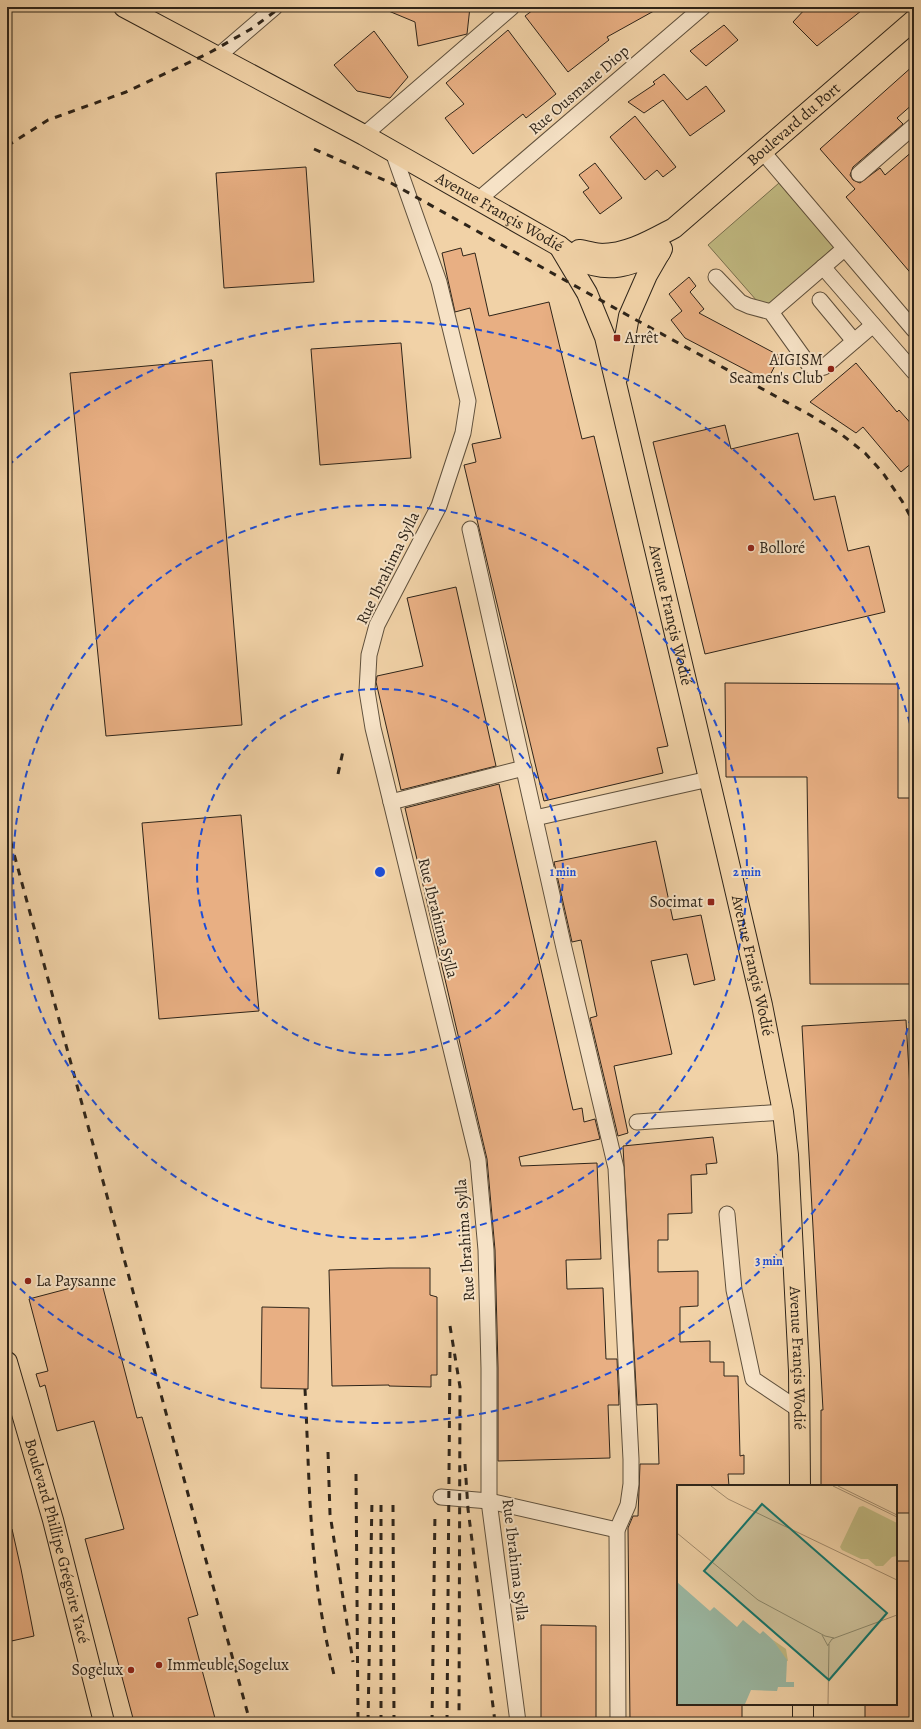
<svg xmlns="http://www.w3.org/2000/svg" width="921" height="1729" font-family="Alegreya,serif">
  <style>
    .green { fill: #c1ba82; stroke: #786f4e }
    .building { fill: #e8af83; stroke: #2e2419 }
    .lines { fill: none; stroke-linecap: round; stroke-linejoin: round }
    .minor-casing { stroke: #5f503c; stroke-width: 17 }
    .major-casing { stroke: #2e2419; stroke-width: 22 }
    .minor { stroke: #f6e2c6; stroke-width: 15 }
    .major { stroke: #f1d2a7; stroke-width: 20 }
    .rail { stroke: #2e2419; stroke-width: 3; stroke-dasharray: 7 7; stroke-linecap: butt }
    .ring { fill: none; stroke: #1d4ed8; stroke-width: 2; stroke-dasharray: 7 5 }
    .poi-dot { fill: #8f2418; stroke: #f6e2c6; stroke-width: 1.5 }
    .labels { text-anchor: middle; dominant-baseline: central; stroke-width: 4; stroke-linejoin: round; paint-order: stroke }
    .street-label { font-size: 16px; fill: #2e2419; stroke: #f6e2c6 }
    .poi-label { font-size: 16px; fill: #2e2419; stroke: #f6e2c6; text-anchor: start }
    .inset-road { fill: none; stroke: #a38c6e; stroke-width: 1 }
    .view { fill: #0f766e; fill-opacity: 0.15; stroke: #0f766e; stroke-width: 2 }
    .inset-edge { fill: none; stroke: #2e2419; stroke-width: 2 }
    .centre { fill: #1d4ed8; stroke: #f6e2c6; stroke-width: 2 }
    .ring-label { font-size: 12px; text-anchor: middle; font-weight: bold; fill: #1d4ed8; stroke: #f6e2c6; stroke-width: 4; stroke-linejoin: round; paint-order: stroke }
  </style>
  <rect width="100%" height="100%" fill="#f1d2a7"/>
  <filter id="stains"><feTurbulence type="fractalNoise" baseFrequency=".005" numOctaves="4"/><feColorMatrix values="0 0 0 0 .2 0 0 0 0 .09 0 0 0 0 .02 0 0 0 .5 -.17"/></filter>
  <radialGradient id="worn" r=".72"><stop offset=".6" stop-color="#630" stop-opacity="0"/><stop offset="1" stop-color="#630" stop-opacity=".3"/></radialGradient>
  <path class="green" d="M779,183L834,247L764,309L708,245Z"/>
  <g class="building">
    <path d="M379,7H470L467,34L418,46L415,22Z"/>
    <path d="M537,7H661L607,37L609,40L568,72L525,16Z"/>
    <path d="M807,7H866L817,46L793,22Z"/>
    <path d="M724,25L738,40L706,66L690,51Z"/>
    <path d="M508,30L556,94L526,118L523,114L473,154L445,118L464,104L446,83Z"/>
    <path d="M374,31L408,77L390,98L357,91L334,65Z"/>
    <path d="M914,65V103L897,118L903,124L853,167L850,175L853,180L860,183L880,168L885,175L914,150V277L846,197L855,189L820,149Z"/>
    <path d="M664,74L687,100L706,86L725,111L690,136L663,100L644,113L628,102L655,84L653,82Z"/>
    <path d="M635,116L676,167L663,177L657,170L645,180L610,137Z"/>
    <path d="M595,163L622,198L600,214L583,192L589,188L579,175Z"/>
    <path d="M306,167L314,282L224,288L216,173Z"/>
    <path d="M461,248L463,256L475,253L489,316L549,302L582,439L594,436L668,746L657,748L663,773L544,801L464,465L476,462L472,444L501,438L470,308L455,312L442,253Z"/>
    <path d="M689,277L696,286L690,292L704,309L699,313L780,356L767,381L685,338L671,320L682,311L669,294Z"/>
    <path d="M401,343L411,458L320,465L311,349Z"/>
    <path d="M212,360L242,725L106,736L70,373Z"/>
    <path d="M856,363L897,412L899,410L914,427V461L901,472L863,427L856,433L810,402Z"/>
    <path d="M725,425L731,449L798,433L814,500L835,496L848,551L869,546L885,612L705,654L653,442Z"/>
    <path d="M456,587L496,766L401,790L376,682L377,676L423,666L407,598Z"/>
    <path d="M725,683L898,684V798H914V984H810L807,777H726Z"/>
    <path d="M499,784L573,1110L582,1108L584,1122L595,1119L600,1139L519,1157L521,1166L597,1163L601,1259L566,1260L567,1289L603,1288L606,1359H617L619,1405H608L610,1458L498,1461V1368L495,1250L487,1159L405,808Z"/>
    <path d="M241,815L259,1011L159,1019L142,823Z"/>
    <path d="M656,841L673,920L701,915L715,980L694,985L687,954L651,961L672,1054L614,1066L628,1133L618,1136L590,1018L597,1016L581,940L572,942L554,862Z"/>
    <path d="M906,1020L914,1158V1513H896V1486H821V1410H823L802,1026Z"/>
    <path d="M713,1137L717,1163L706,1164L707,1174L691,1175L692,1213L668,1214V1240H658V1272L698,1271V1306L680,1307V1342L710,1341V1362H724V1376H738L740,1456L744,1455V1474H728L729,1486H678V1704H742V1722H630L628,1528L633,1516H638L640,1464H659L657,1404L637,1405L623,1146Z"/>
    <path d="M389,1268H430V1295L437,1297V1375H431V1387L389,1386V1385L332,1386L329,1270Z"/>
    <path d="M101,1280L137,1418L142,1417L198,1615L188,1618L216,1722H134L85,1539L124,1529L94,1421L57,1431L45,1385L40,1387L36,1374L48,1371L29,1299Z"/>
    <path d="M262,1307L309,1308L308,1389L261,1388Z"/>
    <path d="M7,1529H12L21,1569L34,1636L7,1642Z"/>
    <path d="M896,1561H914V1722H865V1704H896Z"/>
    <path d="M541,1625L596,1626V1722H541Z"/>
  </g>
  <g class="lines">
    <defs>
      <g id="minor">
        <path d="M217,57L275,7"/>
        <path d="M364,135L512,7"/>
        <path d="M393,152L439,282L468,401L463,433L439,506L377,625L369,655L367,691L373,728L391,802L478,1160L486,1250L489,1368V1501L518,1722"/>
        <path d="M763,152L914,330"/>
        <path d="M859,174L914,126"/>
        <path d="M478,200L703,7"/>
        <path d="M823,267L914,372"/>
        <path d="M716,277L740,302L749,306L771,312L809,365L817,369L824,367L873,325"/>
        <path d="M820,300L854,341"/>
        <path d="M771,312L844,249"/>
        <path d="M470,529L564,948L616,1168L631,1459V1484L628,1505L617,1530L618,1722"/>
        <path d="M391,802L524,768"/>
        <path d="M535,818L709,779"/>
        <path d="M637,1122L783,1112"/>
        <path d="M727,1214L734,1290L753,1379L798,1409"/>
        <path d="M441,1497L489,1501L617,1530"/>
      </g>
      <g id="major">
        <path id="s1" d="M124,7L364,135L559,246C566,251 573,257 580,260C609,275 633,264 660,253"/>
        <path id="s2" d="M559,246L587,293L605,337L728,859L762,1005L783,1112L788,1155L799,1371L800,1486"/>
        <path id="s3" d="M579,250C586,251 594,253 601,254C628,254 651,240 674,228L914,20"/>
        <path d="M618,376L629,316L647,275L662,249"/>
        <path id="s4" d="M7,1362L53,1520L104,1722"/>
        <path d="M803,1704V1722"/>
      </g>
    </defs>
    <use href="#minor" class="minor-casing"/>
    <use href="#major" class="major-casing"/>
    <use href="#minor" class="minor"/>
    <use href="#major" class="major"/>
    <g class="rail">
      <path d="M7,146L48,120L126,92L209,53L251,29L281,7"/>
      <path d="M314,149L391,183L629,316L810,415L841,434L865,453L883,473L902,501L914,523"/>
      <path d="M338,774L343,751"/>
      <path d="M7,828L250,1722"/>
      <path d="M450,1326L460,1387L459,1722"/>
      <path d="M305,1389C309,1466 309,1546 323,1622C326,1640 330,1657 334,1675"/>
      <path d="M328,1452L330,1514L353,1662"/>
      <path d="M465,1464L468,1509L495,1722"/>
      <path d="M356,1474L358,1722"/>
      <path d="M393,1505L394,1722"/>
      <path d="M368,1722L372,1499"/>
      <path d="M381,1722V1498"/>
      <path d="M432,1722L435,1513"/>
      <path d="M447,1722L450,1352"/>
    </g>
  </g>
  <g class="ring">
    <circle cx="380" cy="872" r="183"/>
    <circle cx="380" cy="872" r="367"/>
    <path d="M914 1005A550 550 0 0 1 8 1278M8 466A550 550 0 0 1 914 739"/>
  </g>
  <g class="poi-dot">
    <rect x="613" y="334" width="8" height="8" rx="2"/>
    <circle cx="831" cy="369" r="4"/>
    <circle cx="751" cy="548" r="4"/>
    <rect x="707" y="898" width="8" height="8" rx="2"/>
    <circle cx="28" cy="1281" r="4"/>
    <circle cx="159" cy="1665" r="4"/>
    <circle cx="131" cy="1670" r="4"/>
  </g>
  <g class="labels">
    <g class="street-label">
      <text transform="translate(579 90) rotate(-41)">Rue Ousmane Diop</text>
      <text stroke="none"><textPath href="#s3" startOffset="259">Boulevard du Port</textPath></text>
      <text stroke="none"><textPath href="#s1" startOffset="428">Avenue Françis Wodié</textPath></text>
      <text transform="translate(388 568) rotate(-64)">Rue Ibrahima Sylla</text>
      <text stroke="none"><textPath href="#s2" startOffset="388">Avenue Françis Wodié</textPath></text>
      <text transform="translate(438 918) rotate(76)">Rue Ibrahima Sylla</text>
      <text stroke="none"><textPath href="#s2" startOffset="748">Avenue Françis Wodié</textPath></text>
      <text transform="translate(465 1240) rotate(-94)">Rue Ibrahima Sylla</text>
      <text stroke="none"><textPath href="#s2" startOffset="1144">Avenue Françis Wodié</textPath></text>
      <text stroke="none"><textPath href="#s4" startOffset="186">Boulevard Phillipe Grégoire Yacé</textPath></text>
      <text transform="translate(515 1560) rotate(83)">Rue Ibrahima Sylla</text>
    </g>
    <g class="poi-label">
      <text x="625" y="338">Arrêt</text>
      <text x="823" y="360" text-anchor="end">AIGISM<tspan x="823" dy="18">Seamen's Club</tspan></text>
      <text x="759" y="548">Bolloré</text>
      <text x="703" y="902" text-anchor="end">Socimat</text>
      <text x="36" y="1281">La Paysanne</text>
      <text x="167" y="1665">Immeuble Sogelux</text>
      <text x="123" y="1670" text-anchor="end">Sogelux</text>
    </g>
  </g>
  <g transform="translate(677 1485)">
    <rect width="220" height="220" fill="#f1d2a7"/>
    <path d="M186,21L220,38V71L215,72L206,81H199L191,74H184L165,65L163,62L182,22ZM96,155L109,164L111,176L108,175Z" fill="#c1ba82"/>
    <path d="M0,97L33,126L37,122L60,142L66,135L83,149L86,146L96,155L110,175L109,197H117V202H101L100,206L74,205L68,219H0Z" fill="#9bb8a3"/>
    <path class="inset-road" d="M34,1L51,14L220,95M156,1L220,32M161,1L220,30M0,48L81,115L148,151L157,153M145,150L151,161M151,160L155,154L220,130M151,219L152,159"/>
    <path class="view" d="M85,19L210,128L152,195L27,86Z"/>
    <rect width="220" height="220" class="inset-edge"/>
  </g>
  <circle cx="380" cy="872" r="6" class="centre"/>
  <g class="ring-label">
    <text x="563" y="876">1 min</text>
    <text x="747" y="876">2 min</text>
    <text x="769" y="1265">3 min</text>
  </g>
  <rect width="921" height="1729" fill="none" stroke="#f1d2a7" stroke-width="24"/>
  <rect x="8" y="8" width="905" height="1713" fill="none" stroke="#2e2419" stroke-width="2"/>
  <rect x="12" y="12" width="897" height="1705" fill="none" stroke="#2e2419"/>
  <rect width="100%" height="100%" filter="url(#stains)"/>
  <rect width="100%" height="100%" fill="url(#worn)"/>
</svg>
